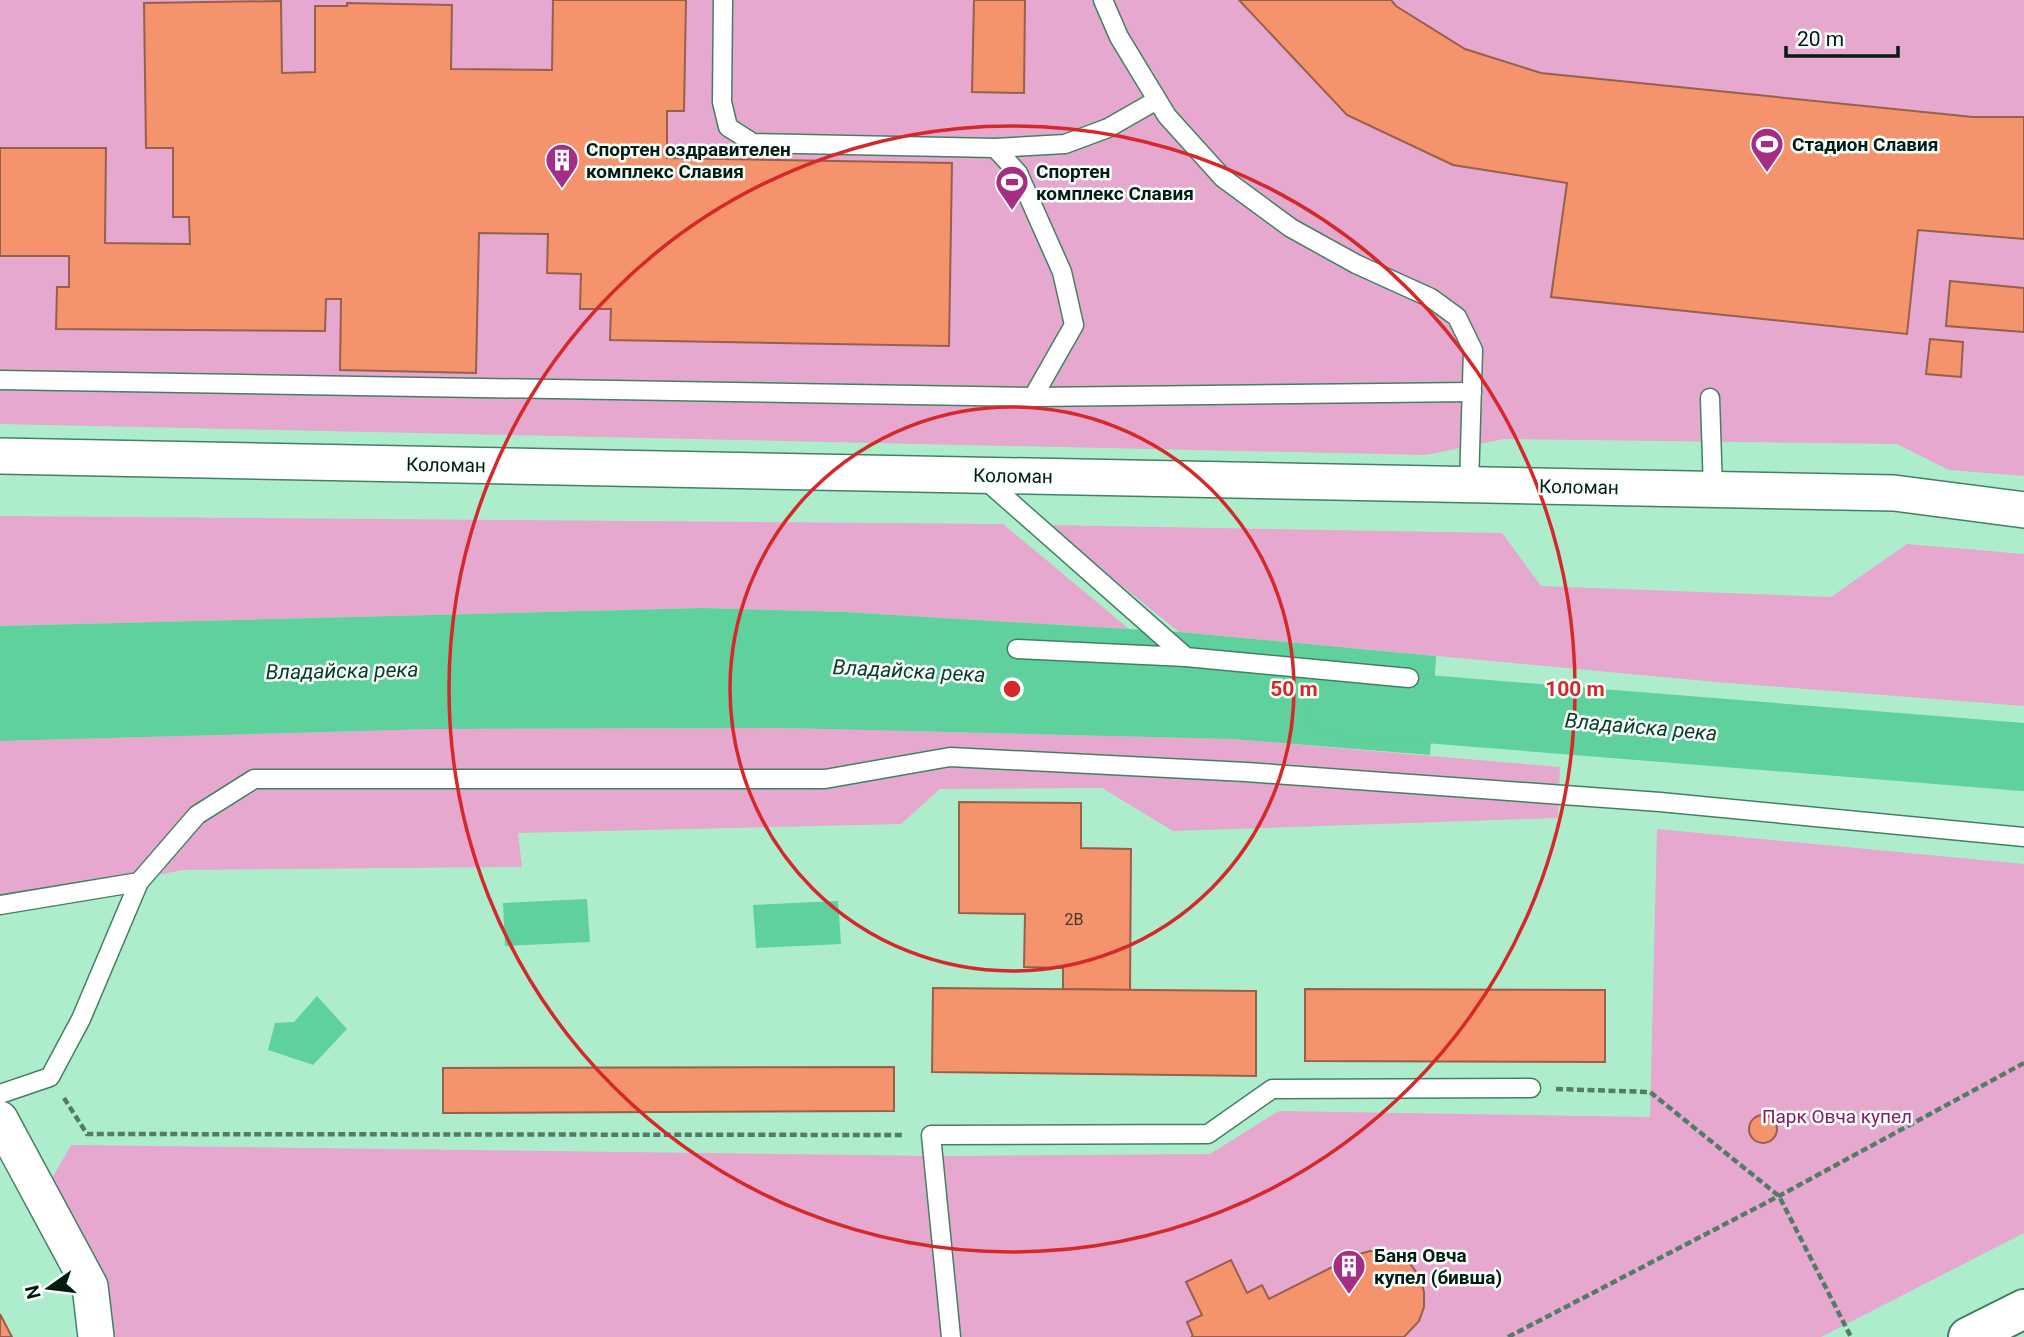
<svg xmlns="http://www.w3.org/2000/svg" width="2024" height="1337" font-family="Roboto,sans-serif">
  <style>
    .green { fill: #e6a8ce }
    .water { fill: #5ed19d }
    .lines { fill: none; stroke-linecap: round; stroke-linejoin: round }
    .river { stroke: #5ed19d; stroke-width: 68 }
    .building { fill: #f5936d; stroke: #96604b; stroke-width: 2 }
    .service-casing { stroke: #438063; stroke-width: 21 }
    .minor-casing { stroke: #438063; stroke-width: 38 }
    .secondary-casing { stroke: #438063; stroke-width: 42 }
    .path { stroke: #527c67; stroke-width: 4.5; stroke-dasharray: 7 3.5; stroke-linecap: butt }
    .service { stroke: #fff; stroke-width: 18 }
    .minor { stroke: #fff; stroke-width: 35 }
    .secondary { stroke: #fff; stroke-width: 38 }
    .ring { fill: none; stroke: #d62828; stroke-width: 3.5 }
    .labels { text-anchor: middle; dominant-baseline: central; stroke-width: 5; stroke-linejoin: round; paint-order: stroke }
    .number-label { font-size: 16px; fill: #403a28 }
    .poi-label { font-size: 19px; font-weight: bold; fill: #031c11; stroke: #f9fffc; text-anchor: start }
    .street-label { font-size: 19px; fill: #031c11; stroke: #f9fffc }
    .park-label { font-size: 19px; fill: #841b67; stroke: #f9fffc }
    .water-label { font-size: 21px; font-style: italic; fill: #083c27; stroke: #f9fffc }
    .centre { fill: #d62828; stroke: #f9fffc; stroke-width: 3.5 }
    .ring-label { font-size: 21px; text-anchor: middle; font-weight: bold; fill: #d62828; stroke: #f9fffc; stroke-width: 5; stroke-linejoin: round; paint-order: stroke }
  </style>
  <rect width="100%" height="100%" fill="#aeedcc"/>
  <g class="green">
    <path d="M0,0H2024V476L1949,470L1897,444L1504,439L1426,455L0,424Z"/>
    <path d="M0,516L1003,524L1129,629L844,612L703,608L0,626Z"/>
    <path d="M1047,525L1502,533L1541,586L1831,597L1907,544L2024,554V706L1716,682L1179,632Z"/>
    <path d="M783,728L1233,739L1560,767L1558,818L1173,831L1102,788L940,789L901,824L518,833L522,867L183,870L0,905V741L434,729Z"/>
    <path d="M1657,829L2024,864V1233L1821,1337H111L50,1182L71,1145L933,1156L1210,1154L1279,1111L1650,1117Z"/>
  </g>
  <g class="water">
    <path d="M703,608L844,612L1179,632L1436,656L1430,755L1233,739L783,728L434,729L0,741V626Z"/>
    <path d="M587,899L590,942L505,946L503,903Z"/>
    <path d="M838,901L841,944L756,948L753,905Z"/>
    <path d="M317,996L347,1029L313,1065L268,1050L275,1023L294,1022Z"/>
  </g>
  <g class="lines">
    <path class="river" d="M1339,702L2024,757"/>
  </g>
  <g class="building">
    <path d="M553,0H686L684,111H667V158L952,163L949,346L610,340L611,309H580L581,274L547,273L548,234L479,233L476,373L340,370L341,299H326L325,331L56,329L57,287H69V256H0V148H106L105,243L190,244L189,217H173V148H146L144,3L281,1L282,73L315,72V6H347V3L452,5L451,69L552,70Z"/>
    <path d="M974,0H1025L1024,93L972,92Z"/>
    <path d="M1239,0H1391L1396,6L1465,49L1541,73L1973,117H2024V239L1918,230L1907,334L1551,297L1567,183L1453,165L1347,115Z"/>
    <path d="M1950,281L2024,288V332L1946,326Z"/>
    <path d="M1930,339L1963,342L1961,377L1926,374Z"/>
    <path d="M959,802L1081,803V848L1131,849L1130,990L1063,989V968L1024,967L1025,914L959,913Z"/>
    <path d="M933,988L1256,991V1076L932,1072Z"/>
    <path d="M1305,989L1605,990V1062L1305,1061Z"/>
    <path d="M894,1067V1111L443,1113V1068Z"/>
    <circle cx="1763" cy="1129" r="14"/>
    <path d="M1370,1251L1385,1252L1399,1256L1411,1265L1420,1277L1424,1292V1307L1419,1321L1404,1337H1191L1193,1336L1187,1322L1202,1315L1186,1282L1231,1260L1247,1293L1262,1285L1269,1299L1356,1255Z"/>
    <path d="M0,1314L12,1337H0Z"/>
  </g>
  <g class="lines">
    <defs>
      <g id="service">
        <path d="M723,0L722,102L728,127L753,143L995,148L1065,144L1108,128L1157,100"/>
        <path d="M1103,0L1119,37L1167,116L1223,178L1291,228L1356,264L1431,298L1457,317L1473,350L1469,485"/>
        <path d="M995,148L1018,173L1062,272L1074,325L1033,397"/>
        <path d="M0,380L1033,397L1472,392"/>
        <path d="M1710,398L1713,490"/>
        <path d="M983,478L1186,657L1409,678"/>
        <path d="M1017,649L1186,657"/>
        <path d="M0,905L139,882L197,815L254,779H825L950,757L1246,772L1660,802L2024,837"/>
        <path d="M0,1094L50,1077L81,1019L139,882"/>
        <path d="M951,1337L931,1135L1208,1134L1272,1089L1531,1088"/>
      </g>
      <g id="minor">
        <path d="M0,456L1894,493L2024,510"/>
        <path d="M0,1119L90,1286L96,1337"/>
      </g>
      <path id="secondary" d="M1968,1337L2024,1309"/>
    </defs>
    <use href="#service" class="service-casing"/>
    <use href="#minor" class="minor-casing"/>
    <use href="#secondary" class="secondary-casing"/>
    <g class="path">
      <path d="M1556,1089L1650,1092L1779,1196L1851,1337"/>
      <path d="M64,1098L87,1134L904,1135"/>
      <path d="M1508,1337L1779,1196L2024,1063"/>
    </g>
    <use href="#service" class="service"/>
    <use href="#minor" class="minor"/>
    <use href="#secondary" class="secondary"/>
  </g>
  <g class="ring">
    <circle cx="1012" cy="689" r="282"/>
    <circle cx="1012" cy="689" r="563"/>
  </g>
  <defs>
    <symbol id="stadium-pin" viewBox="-11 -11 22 30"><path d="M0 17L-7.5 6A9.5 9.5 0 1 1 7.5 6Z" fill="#a52d83" stroke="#f9fffc"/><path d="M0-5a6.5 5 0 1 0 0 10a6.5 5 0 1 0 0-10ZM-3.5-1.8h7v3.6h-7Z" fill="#fff"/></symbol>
    <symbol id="building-pin" viewBox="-11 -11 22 30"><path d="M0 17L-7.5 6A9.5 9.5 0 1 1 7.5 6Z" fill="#a52d83" stroke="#f9fffc"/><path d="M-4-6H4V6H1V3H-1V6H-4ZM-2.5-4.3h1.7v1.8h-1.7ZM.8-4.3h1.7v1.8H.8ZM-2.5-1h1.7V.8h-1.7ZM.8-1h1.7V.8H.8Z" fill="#fff"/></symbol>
  </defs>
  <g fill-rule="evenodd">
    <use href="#stadium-pin" x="1748" y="125" width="38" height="52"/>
    <use href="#building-pin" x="543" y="141" width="38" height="52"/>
    <use href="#stadium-pin" x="993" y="163" width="38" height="52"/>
    <use href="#building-pin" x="1330" y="1247" width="38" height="52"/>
  </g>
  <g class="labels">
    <g class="number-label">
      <text x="1074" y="919">2В</text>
    </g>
    <g class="poi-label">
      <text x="1792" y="144">Стадион Славия</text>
      <text x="586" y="149">Спортен оздравителен<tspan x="586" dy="22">комплекс Славия</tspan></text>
      <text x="1036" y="171">Спортен<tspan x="1036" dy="22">комплекс Славия</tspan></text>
      <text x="1374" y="1255">Баня Овча<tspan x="1374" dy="22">купел (бивша)</tspan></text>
    </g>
    <g class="street-label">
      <text transform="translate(446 465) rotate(1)">Коломан</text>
      <text transform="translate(1013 476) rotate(1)">Коломан</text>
      <text transform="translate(1579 487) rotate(1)">Коломан</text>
    </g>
    <g class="park-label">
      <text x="1837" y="1116">Парк Овча купел</text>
    </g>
    <g class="water-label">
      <text transform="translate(342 671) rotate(-1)">Владайска река</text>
      <text transform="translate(909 671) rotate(3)">Владайска река</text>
      <text transform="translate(1641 727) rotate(5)">Владайска река</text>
    </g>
  </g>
  <circle cx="1012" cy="689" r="10" class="centre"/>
  <g class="ring-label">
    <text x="1294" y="696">50 m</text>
    <text x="1575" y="696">100 m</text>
  </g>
  <g transform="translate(49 1288) rotate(256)" stroke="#f9fffc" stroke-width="5" paint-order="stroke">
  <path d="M0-5L12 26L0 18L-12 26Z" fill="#031c11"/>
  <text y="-10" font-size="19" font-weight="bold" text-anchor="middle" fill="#031c11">N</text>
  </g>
  <path d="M1786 46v10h112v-10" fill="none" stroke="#031c11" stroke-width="3.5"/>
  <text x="1797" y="46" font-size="21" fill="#031c11" stroke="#f9fffc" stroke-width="5" paint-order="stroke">20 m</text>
</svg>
